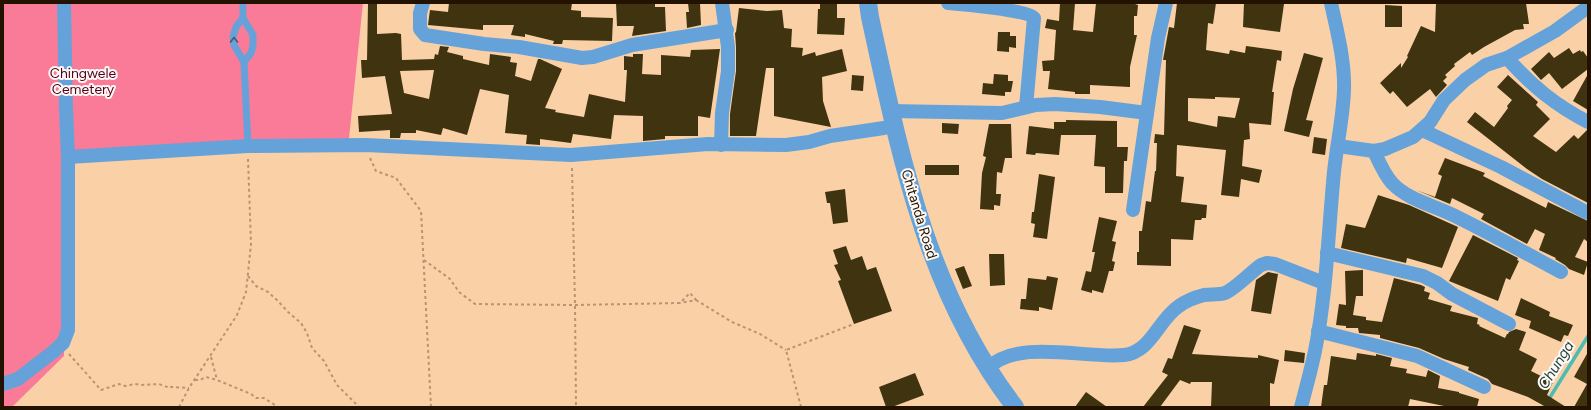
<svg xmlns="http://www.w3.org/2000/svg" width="1591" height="410" font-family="Figtree,sans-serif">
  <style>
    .green { fill: #fa7b98 }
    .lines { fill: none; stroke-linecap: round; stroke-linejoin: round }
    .stream { stroke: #4cbbb2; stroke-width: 3.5 }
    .building { fill: #403310; fill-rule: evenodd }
    .path { stroke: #b79572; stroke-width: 2; stroke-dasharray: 3 3; stroke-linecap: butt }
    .service { stroke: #66a2da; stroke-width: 7 }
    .minor { stroke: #66a2da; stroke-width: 14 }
    .tertiary { stroke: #66a2da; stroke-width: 18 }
    .oneway { stroke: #455a6d }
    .labels { text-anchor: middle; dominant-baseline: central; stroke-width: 4; stroke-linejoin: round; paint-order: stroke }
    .park-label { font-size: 14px; fill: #560020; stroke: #fef9f4 }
    .street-label { font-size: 14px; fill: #241200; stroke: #fef9f4 }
    .water-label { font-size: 15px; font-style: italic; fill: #244643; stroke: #fef9f4 }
  </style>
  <rect width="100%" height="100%" fill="#fad1a7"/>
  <path class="green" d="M3,3H363L348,148L64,160V356L12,407H3Z"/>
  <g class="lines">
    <path class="stream" d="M1544,407L1588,336"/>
  </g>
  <g class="building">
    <path d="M449,3H572L571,10L581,11V17L613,18L612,41L563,40L562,44H553L554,41L525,34V37L511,35L514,25H483V30L428,25L430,10L448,12Z"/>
    <path d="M616,3H655V7H665L666,31L632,36L634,26H617Z"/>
    <path d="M688,3H700L701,25L687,28L686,12H689Z"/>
    <path d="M820,3H837V18H845L844,35L817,34L818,9H820Z"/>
    <path d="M1060,3H1075L1073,30L1093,32L1096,3H1135V4L1138,5L1137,16H1134V35H1137L1130,67V87L1090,85V94H1075V92L1048,89L1050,71H1043L1042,61L1054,60L1056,30L1045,28L1047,19L1059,21Z"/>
    <path d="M1177,3H1216L1213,24L1208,23L1206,50L1229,54L1230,50L1245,53L1246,46L1282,51L1281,61L1277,60L1272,92H1274L1271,125L1249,123L1250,139L1244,140L1242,166L1262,170L1259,183L1241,179L1239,197L1221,195L1226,150L1177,145L1176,176L1184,177L1181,202L1207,205L1206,218H1202L1201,220H1195L1193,240L1171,239V266L1137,265V252H1139V231H1142L1146,201L1151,202L1155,171H1156L1157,143H1154L1155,134L1164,135L1166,60H1163L1169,27L1174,28ZM1215,97L1240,98L1235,118L1218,116L1217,127L1188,121V98L1215,99Z"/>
    <path d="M1244,3L1284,4L1280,32L1243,27Z"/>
    <path d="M1436,3H1526L1529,24H1523L1524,29L1515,30L1484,47L1472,55L1470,52L1454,64L1455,66L1445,75L1447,77L1443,81L1447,85L1436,97L1430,89L1407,107L1393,91L1390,94L1380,83L1401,63V68L1408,57L1407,56L1421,26L1435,32Z"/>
    <path d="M368,4H377V34L396,33L401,34L402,60L434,59L435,54L438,55L440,46L449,47L447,52L463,56V59L489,65L490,54L511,57L510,62L517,63L515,76L531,81L538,59H540L562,69L545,108L556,110L555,112L584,117L589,94L625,102L627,70H624V56L633,57V54H643L642,74L661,75V55L690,57L691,50L720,49L710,118L698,116V136H665V139L643,141V116L614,115L611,139L573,134L571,143L540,139V145L526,144L527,135L505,133L509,95L480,89L467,135L443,128L441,135L416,130V133H401L400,138H390V130L359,132L358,116L392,114L385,76L362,78L361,60H367ZM434,70L429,99L404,93L400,71Z"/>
    <path d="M1385,5L1402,6V27H1385Z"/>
    <path d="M739,8L767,11L782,10L784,28L792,29L791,47L803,48L802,56L815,52L816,56L842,49L847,71L822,77L823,101L831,127L774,116V68H766L756,136H730V114L736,71V47L735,33L736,32Z"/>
    <path d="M998,32H1010V36H1016V48L1009,47V52L997,51Z"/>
    <path d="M1569,48L1573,54L1580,50L1581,52L1583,51L1588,58V69L1562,89L1549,73L1541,80L1531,69L1549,52L1554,58Z"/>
    <path d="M1304,53L1323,58L1306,120L1313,121L1309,137L1284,131L1293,89Z"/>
    <path d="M994,74L1008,75V81H1013L1011,92H1005V96L982,94L983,83L993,84Z"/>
    <path d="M1588,74V110L1573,101Z"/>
    <path d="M852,75L864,76L863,91L851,90Z"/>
    <path d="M1508,75L1538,102L1536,105L1550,119L1533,136L1556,152L1574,135L1578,139L1587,130H1588V203L1542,179L1527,169L1467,122L1475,112L1494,127L1508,108L1507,106L1512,100L1497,87Z"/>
    <path d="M1066,120L1117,121V147H1128L1127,161H1124L1123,193H1105V167L1094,166L1096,135H1061L1059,155L1036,153L1035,155L1026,154L1029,126L1054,129V122H1066Z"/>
    <path d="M942,123L959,124L958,134L942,133Z"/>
    <path d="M989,124H1011L1012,158H1005L1002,173L997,172L996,194H1001L1000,206L994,205V210L980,209L982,173L986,157L983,156Z"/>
    <path d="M1314,137L1327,139L1325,155L1312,153Z"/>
    <path d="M1445,158L1485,173L1483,176L1546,208L1548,202L1588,221V242L1584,239L1575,257L1588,262L1584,275L1569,269L1565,265L1555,259L1556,258L1539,250L1545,234L1535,229L1527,244L1481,219L1484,214L1452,198L1450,204L1416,190L1435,197L1442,176L1438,174Z"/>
    <rect x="925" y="165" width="34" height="10"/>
    <path d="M1039,174L1055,177L1047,239L1033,237L1035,224L1031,223L1032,212H1034Z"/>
    <path d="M845,189L848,222L833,224L830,203H827L825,192Z"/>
    <path d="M1378,195L1409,205L1458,227L1442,268L1407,258L1406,263L1341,248L1346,224L1365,228Z"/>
    <path d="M1099,217L1117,221L1112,241L1116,242L1112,261L1115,262L1113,271H1109L1103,293L1092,290V293L1081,290L1086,271L1091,272L1095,252H1092Z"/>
    <path d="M1473,235L1518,258L1517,260L1519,261L1510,280L1506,278L1498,301L1449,281Z"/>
    <path d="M846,246L851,260L862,256L867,270L876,267L892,311L854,324L838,281L841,280L834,265L838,264L833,250Z"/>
    <path d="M989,254H1004L1005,285L990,286Z"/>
    <path d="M964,266L972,286L963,289L955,269Z"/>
    <path d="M1363,270V296H1356L1353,315L1366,317V320L1382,322L1394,278L1421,285L1425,287L1424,291L1430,293L1428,299L1452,306L1450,311L1478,318L1477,324L1480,325L1479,326L1505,338L1507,334H1508L1509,332L1516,329L1526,332L1519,350L1537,359L1531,371L1553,382L1547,395L1566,407H1546L1528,397L1492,384L1488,379L1468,370L1469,367L1444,359L1419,348L1380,338V335L1359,333L1358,328H1346V326L1336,325L1339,304L1346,305L1345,271Z"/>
    <path d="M1268,272L1278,274L1271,314L1251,311L1256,280Z"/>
    <path d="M1047,276L1058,278L1052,310L1039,307V311L1020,309L1021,299H1026L1028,278L1046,280Z"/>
    <path d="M1521,298L1550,312L1549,316L1573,325L1568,336L1564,335L1561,342L1529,328L1531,321L1515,315Z"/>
    <path d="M1184,325L1201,330L1192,354L1258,358V355L1279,360L1274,384L1270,383V406L1211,407L1212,382H1191L1190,384L1180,380L1160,407H1143L1168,375L1162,372L1168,358L1172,359Z"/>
    <path d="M1285,350L1305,353L1304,363L1284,361Z"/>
    <path d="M1588,352V407H1574L1587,384L1574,377Z"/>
    <path d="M1357,353L1376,356V354L1392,358L1390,366L1407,369L1406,373L1426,377L1428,370L1440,376L1438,388L1459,392V393L1479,399L1477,407H1443L1444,406L1410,399L1408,407H1321L1324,385H1327L1331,356L1356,360Z"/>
    <path d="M915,373L924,395L892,407H886L879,387Z"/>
    <path d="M1086,392L1107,407H1075Z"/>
  </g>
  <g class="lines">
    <g class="path">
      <path d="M370,158L376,171L396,178L421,211L431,407"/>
      <path d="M572,168L575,305L576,407"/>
      <path d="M424,260L450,279L459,292L475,304L575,305L680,303L690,293L696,300L680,303"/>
      <path d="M248,276L256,286L268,292L278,301L288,312L301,323L307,333L312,348L324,361L337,385L359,407"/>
      <path d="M696,300L732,322L760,334L786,350"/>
      <path d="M69,354L101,390L119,384L125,386L135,384L141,385L159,384L170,388L171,387L189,388"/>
      <path d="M211,357L217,380"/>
      <path d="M195,380H200L206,377L217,380L251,394L256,398H264L278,407"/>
      <path d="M179,407L189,388L237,315L246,292L251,244L248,159"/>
      <path d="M801,407L786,350L854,324"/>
    </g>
    <g class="service">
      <path d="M243,3V18L253,35V46L251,53L244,62"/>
      <path d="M243,18L236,27L233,37L234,45L244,62L248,146"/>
    </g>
    <g class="minor">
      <path d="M423,3L420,13V29L425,35L484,44L519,47L582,58L593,57L632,45L727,30"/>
      <path d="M948,3C962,4 1027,10 1034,18L1026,107"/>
      <path d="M1507,58C1532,86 1555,105 1588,122"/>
      <path d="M890,111L1002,113L1036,105L1055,104L1100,107L1147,113"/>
      <path d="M1422,130L1501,167L1588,213"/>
      <path d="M721,145L722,113L728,71V47L722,3"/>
      <path d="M1338,146L1374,151L1385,149L1413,137L1430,122L1444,100L1465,80L1486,65L1507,58L1555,31L1588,7"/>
      <path d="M1374,151C1379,162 1384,174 1392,183C1408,200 1433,205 1453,215C1490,233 1525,253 1561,272"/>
      <path d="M68,157L248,146L366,145L571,155L708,144L786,145L809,142L830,136L884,128"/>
      <path d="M1133,210L1158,38L1166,3"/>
      <path d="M1327,253L1423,276L1437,283L1452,294L1509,324"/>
      <path d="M1318,331L1417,356L1484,387"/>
      <path d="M988,368C1020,338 1084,359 1124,355C1151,352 1158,320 1179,306C1186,301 1196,297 1204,295C1211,294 1218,295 1225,293C1235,289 1251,272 1261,265L1267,263L1275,264L1324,283"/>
      <path d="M3,384L18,379L53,352L63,343L68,330V157L66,108L64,3"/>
      <path d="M1301,407C1306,388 1311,370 1315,351C1326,296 1328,239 1333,183C1335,152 1343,121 1344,90C1345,61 1337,31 1331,3"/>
    </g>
    <path class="tertiary" d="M868,3L870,17C900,155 927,293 1015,407"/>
  </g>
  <defs><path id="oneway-chevron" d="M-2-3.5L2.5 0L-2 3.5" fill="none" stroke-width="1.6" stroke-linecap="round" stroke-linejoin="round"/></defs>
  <use class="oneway" href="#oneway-chevron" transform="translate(234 40) rotate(-91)"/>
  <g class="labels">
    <g class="park-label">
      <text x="83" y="73">Chingwele<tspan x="83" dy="16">Cemetery</tspan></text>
    </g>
    <g class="street-label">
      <text transform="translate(919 214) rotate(73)">Chitanda Road</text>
    </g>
    <g class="water-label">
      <text transform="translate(1556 365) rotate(-58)">Chunga</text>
    </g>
  </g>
  <rect width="1591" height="410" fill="none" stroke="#241200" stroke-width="8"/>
</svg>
